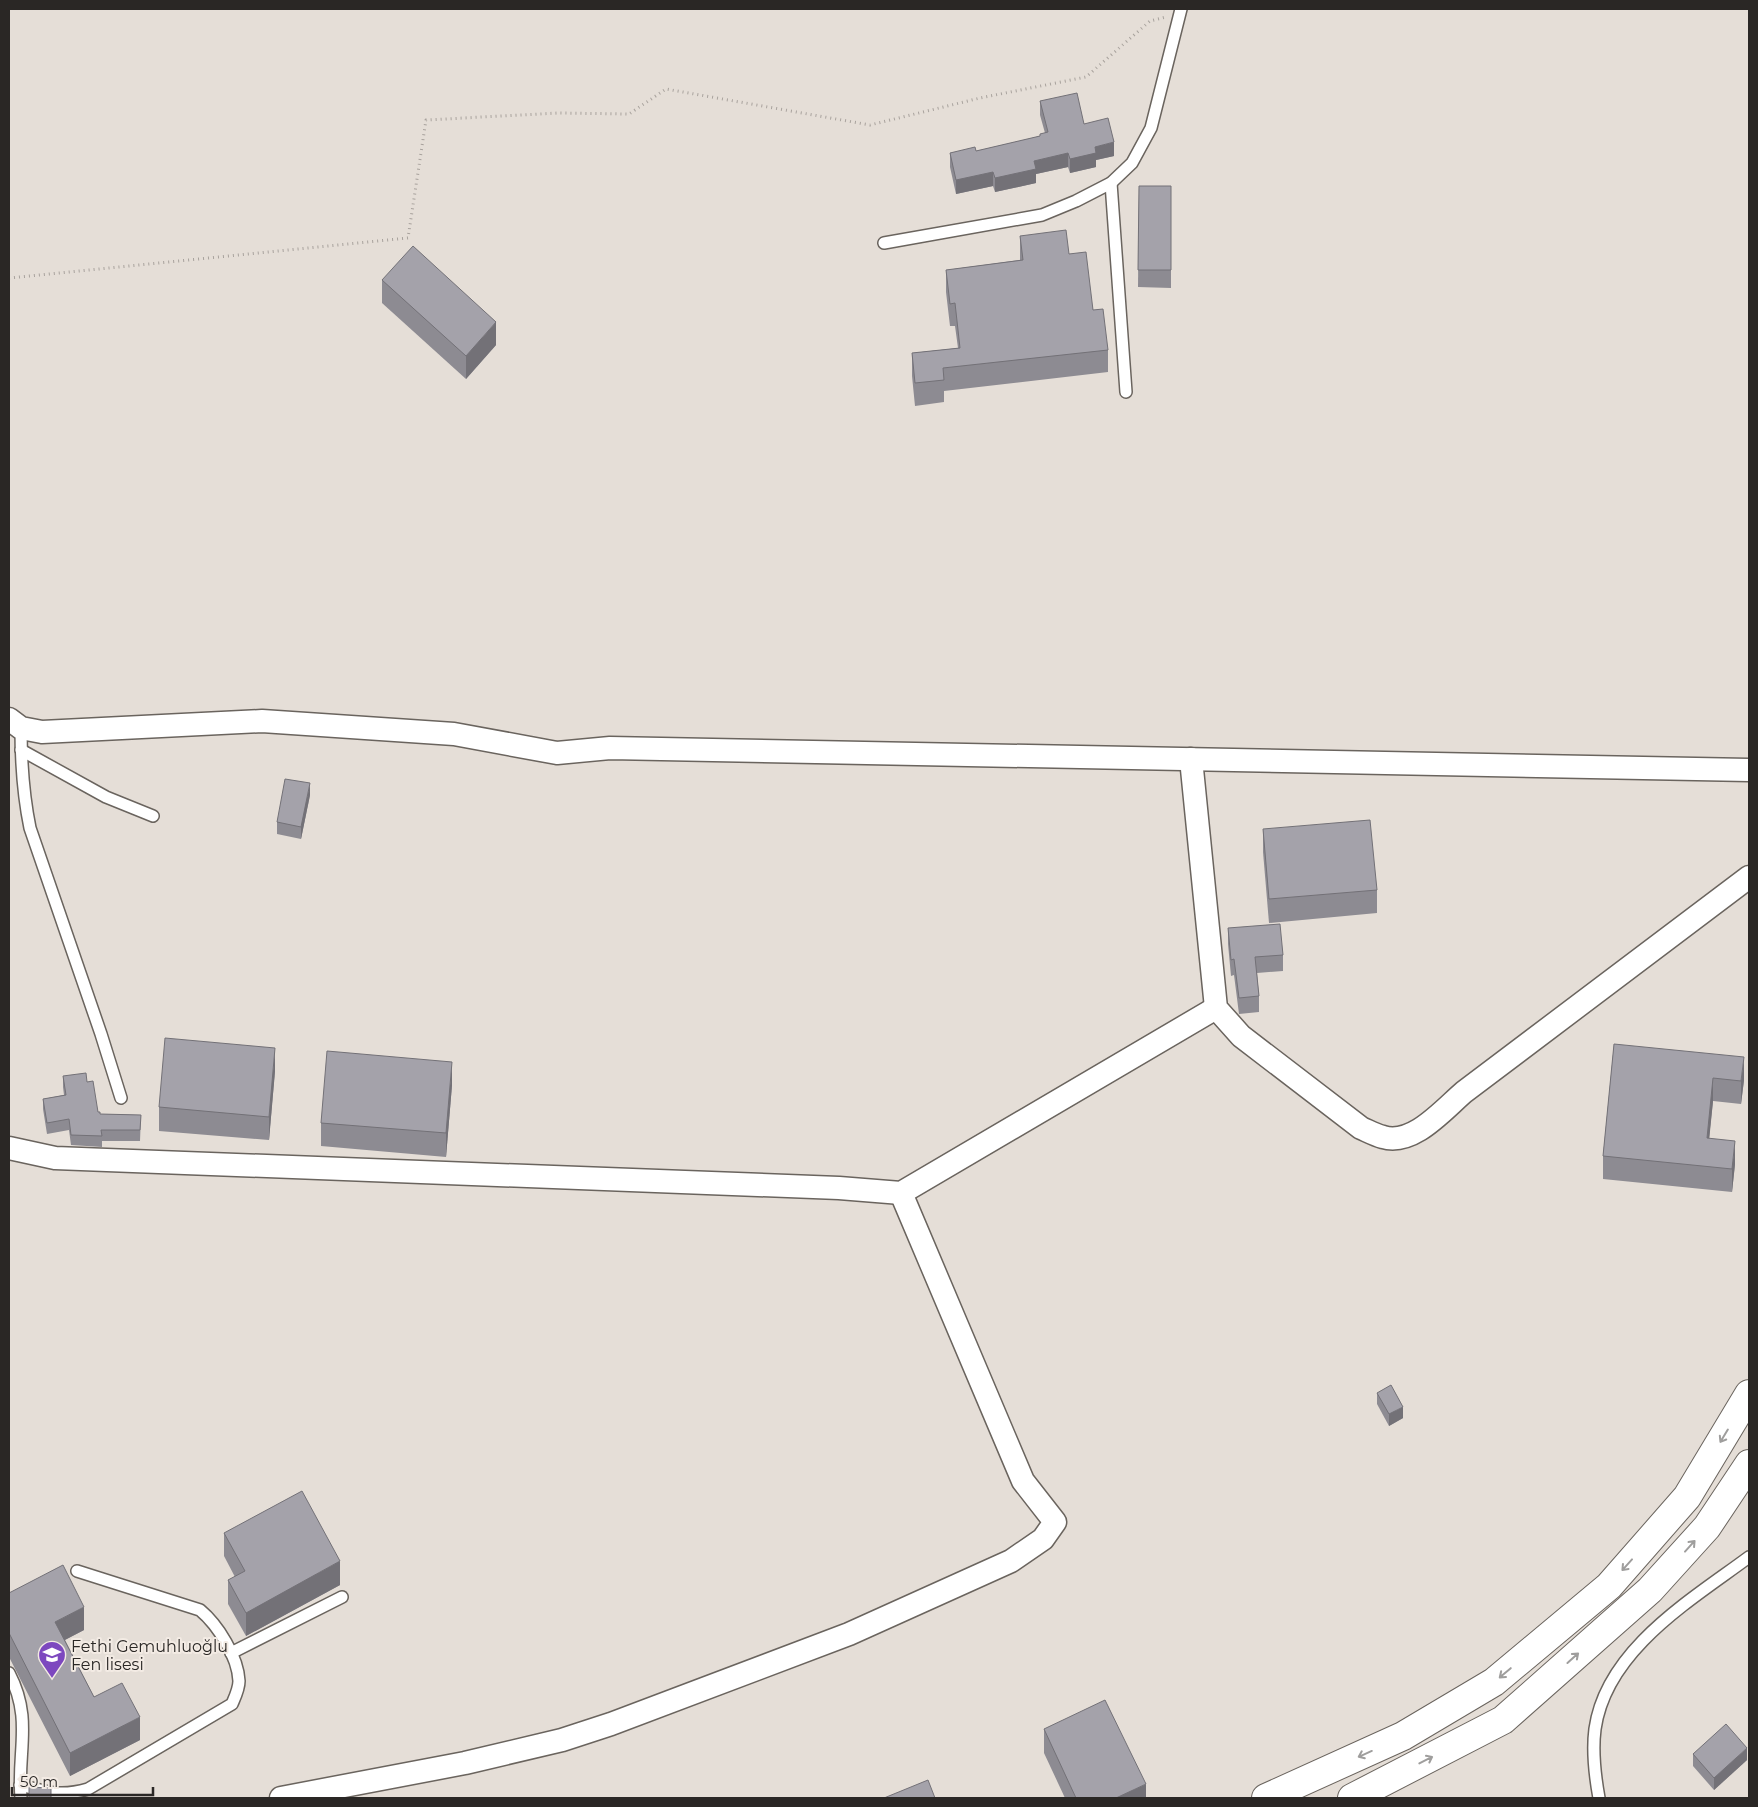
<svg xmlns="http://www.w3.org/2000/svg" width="1758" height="1807" font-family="Montserrat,sans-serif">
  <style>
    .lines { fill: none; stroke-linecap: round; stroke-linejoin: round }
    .lane-casing { stroke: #6a645e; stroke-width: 14 }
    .street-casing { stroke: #6a645e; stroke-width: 25 }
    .secondary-casing { stroke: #6a645e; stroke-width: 30 }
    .path { stroke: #a8a29d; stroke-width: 3; stroke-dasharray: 1 4; stroke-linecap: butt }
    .lane { stroke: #fff; stroke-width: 11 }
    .street { stroke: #fff; stroke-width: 22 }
    .secondary { stroke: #fff; stroke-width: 28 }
    .wall { fill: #8d8b92 }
    .shaded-wall { fill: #737177 }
    .building { fill: #a4a2aa; stroke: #737177 }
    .oneway { stroke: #9f9e9d }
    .labels { text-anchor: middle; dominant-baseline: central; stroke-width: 4; stroke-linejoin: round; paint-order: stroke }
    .poi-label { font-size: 16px; fill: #2a2725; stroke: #f3ebe4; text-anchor: start }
  </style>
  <rect width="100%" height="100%" fill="#e5ded7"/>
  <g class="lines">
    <defs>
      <g id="lane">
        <path d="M1111,183L1126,392"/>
        <path d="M884,243L1042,215L1076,201L1111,183L1132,163L1151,128L1181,9"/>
        <path d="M21,728C21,762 23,794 30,828L101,1034L121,1098"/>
        <path d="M21,750L106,797L153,816"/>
        <path d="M231,1653L342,1597"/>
        <path d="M9,1673C33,1719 17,1751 21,1798"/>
        <path d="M20,1785C48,1792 60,1797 88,1789L232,1704C235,1697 239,1689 239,1681C238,1657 218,1625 200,1610L77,1571"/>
        <path d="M1599,1798C1595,1776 1592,1752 1595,1729C1606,1650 1691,1600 1749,1557"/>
      </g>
      <g id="street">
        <path d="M9,719L21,728L42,732L262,721L454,734L557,753L610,748L1749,770"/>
        <path d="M1191,759L1216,1008L1241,1036L1361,1128C1368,1131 1375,1135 1383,1137C1413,1146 1443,1110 1464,1092L1749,877"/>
        <path d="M9,1148L55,1158L839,1188L901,1193L1216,1008"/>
        <path d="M281,1798L465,1763L562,1740L611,1724L849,1634L1011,1561L1043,1539L1055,1522L1023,1481L901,1193"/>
      </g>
      <g id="secondary">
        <path d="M1266,1798L1403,1736L1494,1682L1609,1586L1687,1497L1749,1394"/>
        <path d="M1352,1798L1503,1720L1650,1590L1707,1527L1749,1464"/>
      </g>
    </defs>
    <use href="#lane" class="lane-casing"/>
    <use href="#street" class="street-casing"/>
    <use href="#secondary" class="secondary-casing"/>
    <path class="path" d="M9,278L408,238L426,120L558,113L629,114L666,89L870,125L980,98L1086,77L1150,21L1166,17"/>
    <use href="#lane" class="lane"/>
    <use href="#street" class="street"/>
    <use href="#secondary" class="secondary"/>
  </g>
  <g class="wall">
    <path d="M1040,101L1084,124L1114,156L1096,160V167L1070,173L1068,167L1036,174V183L995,192L993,186L956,194L950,167V153L976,151L1040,136L1045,133L1040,115Z"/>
    <path d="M1139,186H1171V288L1138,287Z"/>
    <path d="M1020,236L1069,254L1093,310L1108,350V372L944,391V402L915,406L912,376V353L958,348L955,326H950L946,292V270L1020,260Z"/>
    <path d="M382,280L496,345L466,379L382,303Z"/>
    <path d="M310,795L301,839L277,834V822Z"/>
    <path d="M1263,829L1377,890V913L1269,923L1263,852Z"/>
    <path d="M1228,928L1283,955V971L1257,973L1259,996V1012L1239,1014L1234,975L1231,976L1228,944Z"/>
    <path d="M1614,1044L1744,1080L1741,1104L1713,1101L1709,1138L1735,1164L1732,1192L1603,1179V1156Z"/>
    <path d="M275,1071L269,1140L159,1131V1107Z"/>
    <path d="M63,1076L87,1082L98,1112L100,1114L141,1115L140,1141H102V1147L71,1145L69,1130L47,1134L43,1109V1099L64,1095L63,1087Z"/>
    <path d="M452,1085L446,1157L321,1146V1123Z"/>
    <path d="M1377,1393L1403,1418L1389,1426L1377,1404Z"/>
    <path d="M224,1533L340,1585L246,1636L228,1604V1580L235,1577L224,1556Z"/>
    <path d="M9,1593L84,1630L65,1640L94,1697L140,1740L70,1776L9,1657Z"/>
    <path d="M1044,1729L1146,1798H1065L1044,1753Z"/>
    <path d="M1693,1754L1747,1760L1714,1790L1693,1766Z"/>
  </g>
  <g class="shaded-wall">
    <path d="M1114,142V156L1096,160V167L1070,173V159L1095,147Z"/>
    <path d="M1068,153V167L1036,174V183L995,192V178L1034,161Z"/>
    <path d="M993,172V186L956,194V180Z"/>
    <path d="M496,322V345L466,379V356Z"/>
    <path d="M310,783V795L301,839V827Z"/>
    <path d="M275,1048V1071L269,1140V1117Z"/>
    <path d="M1744,1057V1080L1741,1104V1081Z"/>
    <path d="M452,1062V1085L446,1157V1133Z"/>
    <path d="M1713,1078V1101L1707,1161V1138Z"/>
    <path d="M1735,1141V1164L1732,1192V1169Z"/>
    <path d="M1403,1407V1418L1389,1426V1414Z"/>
    <path d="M340,1561V1585L246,1636V1613Z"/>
    <path d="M84,1607V1630L55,1645V1622Z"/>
    <path d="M140,1717V1740L70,1776V1753Z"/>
    <path d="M1747,1748V1760L1714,1790V1778Z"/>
    <path d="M1146,1784V1798H1116Z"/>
  </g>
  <g class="building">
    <path d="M1077,93L1084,124L1108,118L1114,142L1095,147L1096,153L1070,159L1068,153L1034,161L1036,169L995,178L993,172L956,180L950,153L975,147L976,151L1040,136V134L1048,132L1040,101Z"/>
    <path d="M1139,186H1171V270H1138Z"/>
    <path d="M1066,230L1069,254L1086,252L1093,310L1103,309L1108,350L943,368L944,380L915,383L912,353L960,348L955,303L950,304L946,270L1023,260L1020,236Z"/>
    <path d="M413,246L496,322L466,356L382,280Z"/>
    <path d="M285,779L310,783L301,827L277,822Z"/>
    <path d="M1370,820L1377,890L1269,899L1263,829Z"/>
    <path d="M1280,924L1283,955L1255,957L1259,996L1239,998L1234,959L1231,960L1228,928Z"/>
    <path d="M165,1038L275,1048L269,1117L159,1107Z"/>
    <path d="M1614,1044L1744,1057L1741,1081L1713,1078L1707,1138L1735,1141L1732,1169L1603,1156Z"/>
    <path d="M327,1051L452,1062L446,1133L321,1123Z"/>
    <path d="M86,1073L87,1082L93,1081L98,1112H100V1114L141,1115L140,1130H101L102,1136L71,1135L69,1119L47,1123L43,1099L66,1095L63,1076Z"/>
    <path d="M1391,1385L1403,1407L1389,1414L1377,1393Z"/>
    <path d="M302,1491L340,1561L246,1613L228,1580L245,1571L224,1533Z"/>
    <path d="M63,1565L84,1607L55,1622L94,1697L122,1683L140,1717L70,1753L9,1633V1593Z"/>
    <path d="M1105,1700L1146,1784L1116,1798H1076L1044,1729Z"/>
    <path d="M1726,1724L1747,1748L1714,1778L1693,1754Z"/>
    <path d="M928,1780L935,1798H884Z"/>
    <path d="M29,1787L51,1788V1798H29Z"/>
  </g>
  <defs><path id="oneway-shaft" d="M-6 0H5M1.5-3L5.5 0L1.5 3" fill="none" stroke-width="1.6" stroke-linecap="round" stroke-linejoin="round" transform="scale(1.25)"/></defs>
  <g class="oneway">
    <use href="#oneway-shaft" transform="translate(1724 1436) rotate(121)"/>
    <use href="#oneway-shaft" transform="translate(1690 1546) rotate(-48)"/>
    <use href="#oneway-shaft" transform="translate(1627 1565) rotate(132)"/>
    <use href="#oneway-shaft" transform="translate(1573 1658) rotate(-42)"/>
    <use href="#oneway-shaft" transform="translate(1505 1673) rotate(140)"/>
    <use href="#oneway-shaft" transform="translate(1365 1754) rotate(156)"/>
    <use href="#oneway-shaft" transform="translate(1426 1760) rotate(-27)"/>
  </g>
  <defs>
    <symbol id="school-pin" viewBox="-11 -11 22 30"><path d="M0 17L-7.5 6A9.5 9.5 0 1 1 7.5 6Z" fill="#7d48bf" stroke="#f3ebe4"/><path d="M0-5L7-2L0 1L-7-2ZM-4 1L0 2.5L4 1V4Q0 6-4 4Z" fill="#fff"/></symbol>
  </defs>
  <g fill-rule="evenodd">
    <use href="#school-pin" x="36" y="1639" width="32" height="43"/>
  </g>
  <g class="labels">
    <g class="poi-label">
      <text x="71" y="1646">Fethi Gemuhluoğlu<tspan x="71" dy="18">Fen lisesi</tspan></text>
    </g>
  </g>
  <rect width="1758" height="1807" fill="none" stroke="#2a2725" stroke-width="20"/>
  <path d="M12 1787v8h141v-8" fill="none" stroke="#2a2725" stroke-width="2.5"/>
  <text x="20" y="1787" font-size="15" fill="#2a2725" stroke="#f3ebe4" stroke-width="4" paint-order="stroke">50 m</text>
</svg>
